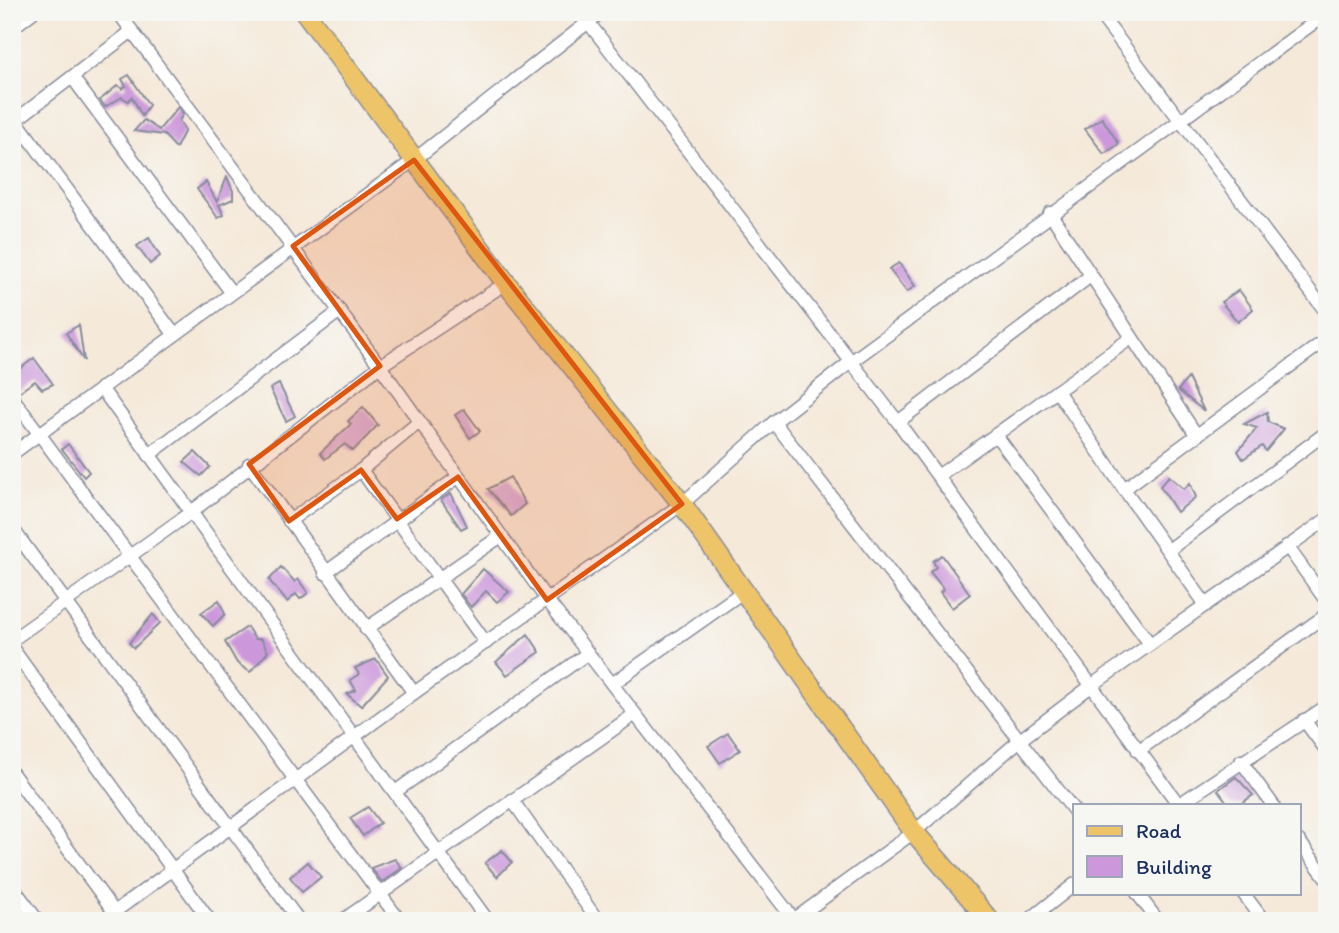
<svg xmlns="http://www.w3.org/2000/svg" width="1339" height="933" font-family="Itim,sans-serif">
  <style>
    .building { fill: #cc98db }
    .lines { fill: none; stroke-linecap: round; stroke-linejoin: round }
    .minor-casing { stroke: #888c9c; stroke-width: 15 }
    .primary-casing { stroke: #888c9c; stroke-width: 22 }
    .minor { stroke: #fff; stroke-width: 12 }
    .primary { stroke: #eec469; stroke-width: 19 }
    .marked { fill: #de5710; fill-opacity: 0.2; stroke: #de5710; stroke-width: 5; stroke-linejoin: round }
  </style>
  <rect width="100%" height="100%" fill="#f6f6f2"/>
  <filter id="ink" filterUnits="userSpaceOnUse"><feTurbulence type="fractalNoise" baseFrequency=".0143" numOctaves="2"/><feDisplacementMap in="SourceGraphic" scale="14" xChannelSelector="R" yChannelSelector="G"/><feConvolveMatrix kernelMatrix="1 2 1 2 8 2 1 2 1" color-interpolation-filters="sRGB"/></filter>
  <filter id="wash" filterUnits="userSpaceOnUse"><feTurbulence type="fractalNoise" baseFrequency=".00686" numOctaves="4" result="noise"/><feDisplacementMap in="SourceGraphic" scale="28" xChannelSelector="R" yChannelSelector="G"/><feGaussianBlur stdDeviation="1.57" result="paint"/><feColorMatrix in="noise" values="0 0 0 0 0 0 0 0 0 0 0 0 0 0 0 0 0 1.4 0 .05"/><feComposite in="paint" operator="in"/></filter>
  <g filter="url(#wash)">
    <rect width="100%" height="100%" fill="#f5e9d9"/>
    <g id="blocks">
      <g class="building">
        <path d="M129,75L149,105L142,116L132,97L128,101L122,97L105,107L100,100L118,85L122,89L126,86L122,79Z"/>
        <path d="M178,107L183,114L179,121L185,130L176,148L164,135L134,131L144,120L159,130Z"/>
        <path d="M1102,118L1119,144L1104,154L1085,129Z"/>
        <path d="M227,177L233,191V199L219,205L224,215L218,218L197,189L206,182L217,202Z"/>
        <path d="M149,238L160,256L150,264L137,246Z"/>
        <path d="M899,263L915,286L907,292L889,269Z"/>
        <path d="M1239,290L1253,309L1238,322L1221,302Z"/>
        <path d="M79,325L84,361L66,333Z"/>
        <path d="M34,358L53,384L42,389L35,381L19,392L12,384V375Z"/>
        <path d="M1188,378L1204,411L1178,390Z"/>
        <path d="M279,384L295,416L286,421L270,389Z"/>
        <path d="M363,407L378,425L353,451L345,444L325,459L320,453L351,424L348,421Z"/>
        <path d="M464,409L480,431L470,438L455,415Z"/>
        <path d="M1267,412L1268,422L1284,429L1266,451L1262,446L1243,459L1238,451L1257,428L1244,424Z"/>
        <path d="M68,444L89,472L84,477L62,449Z"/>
        <path d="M195,452L210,467L201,476L184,462Z"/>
        <path d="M1169,476L1184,489L1190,483L1196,497L1177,512L1160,486Z"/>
        <path d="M510,477L525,504L511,516L488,489Z"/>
        <path d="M451,493L467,526L461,529L441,500Z"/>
        <path d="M942,555L970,594L952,608L940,592L944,589L930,572L936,567L933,561Z"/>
        <path d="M281,567L295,582L298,579L308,593L300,599L296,594L287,602L269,580Z"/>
        <path d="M483,569L509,592L497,602L486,591L471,607L461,594Z"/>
        <path d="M219,600L225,614L213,626L201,613Z"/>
        <path d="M153,614L160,623L134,648L129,643Z"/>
        <path d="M247,627L255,639H261L268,652L250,672L237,663L225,642Z"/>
        <path d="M528,634L540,652L507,675L496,662Z"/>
        <path d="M376,659L388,676L361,706L347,694L356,690L350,680L359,674L355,668Z"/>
        <path d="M728,733L740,750L720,763L708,746Z"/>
        <path d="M1236,777L1253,795L1239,805H1229L1218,790Z"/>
        <path d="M368,807L380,823L363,836L350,818Z"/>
        <path d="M502,850L512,862L497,877L485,863Z"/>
        <path d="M395,859L402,868L382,882L371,868Z"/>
        <path d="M308,862L321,877L302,892L290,877Z"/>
      </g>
    </g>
  </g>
  <g filter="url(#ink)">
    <use href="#blocks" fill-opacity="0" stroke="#888c9c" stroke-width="2"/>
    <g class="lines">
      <defs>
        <g id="minor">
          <path d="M118,12L380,366L547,600L795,921"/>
          <path d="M1098,12L1327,313"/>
          <path d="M588,22L898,422L1179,805"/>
          <path d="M12,28L33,12"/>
          <path d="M72,77L231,292"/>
          <path d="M12,115L174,334"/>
          <path d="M12,123L132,31"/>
          <path d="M1050,213L1197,436"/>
          <path d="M101,388L488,921"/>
          <path d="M1057,391L1124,489"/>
          <path d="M12,397L400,921"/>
          <path d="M774,422L1075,812"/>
          <path d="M898,422L1089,277"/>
          <path d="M996,435L1150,644"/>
          <path d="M12,454L414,160L601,12"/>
          <path d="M149,455L340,311"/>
          <path d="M249,464L414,693"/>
          <path d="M361,470L486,643"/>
          <path d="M938,476L1131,338"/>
          <path d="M289,521L361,470L419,422"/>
          <path d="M12,528L299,921"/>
          <path d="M1287,546L1327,602"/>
          <path d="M1170,549L1327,432"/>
          <path d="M325,573L458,477"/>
          <path d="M1206,605L1124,489L1327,339"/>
          <path d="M366,629L501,536"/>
          <path d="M12,640L190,513L380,366L506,283"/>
          <path d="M12,648L210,921"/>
          <path d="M612,684L744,591"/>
          <path d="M1304,720L1327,751"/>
          <path d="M1138,751L1327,614"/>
          <path d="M1241,761L1273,805"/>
          <path d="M12,773L121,921"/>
          <path d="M395,792L588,653"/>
          <path d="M512,800L598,921"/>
          <path d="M1178,805L1327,706"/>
          <path d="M1299,841L1327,879"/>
          <path d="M12,886L38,921"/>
          <path d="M1137,893L1158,921"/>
          <path d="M1243,893L1264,921"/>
          <path d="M102,921L414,693L682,504L774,422L852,361L1327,13"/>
          <path d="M342,921L635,714"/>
          <path d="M792,921L914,832L1020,740L1091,686L1327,519"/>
          <path d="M1028,921L1075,884"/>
        </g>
        <path id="primary" d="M305,12L506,283L682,504L914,832L990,921"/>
      </defs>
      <use href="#minor" class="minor-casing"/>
      <use href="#primary" class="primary-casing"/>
      <use href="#minor" class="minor"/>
      <use href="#primary" class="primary"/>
    </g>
  </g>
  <path class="marked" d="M414,160L682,504L547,600L458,477L397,519L361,470L289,521L249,464L380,366L293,246Z"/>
  <rect width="1339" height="933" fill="none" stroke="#f6f6f2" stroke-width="42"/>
  <rect x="1073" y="804" width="228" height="91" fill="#f6f6f2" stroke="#9ea6b7" stroke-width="2"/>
  <rect x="1087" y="826" width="35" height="10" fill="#eec469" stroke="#9ea6b7" stroke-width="2"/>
  <text x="1136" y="838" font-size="21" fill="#1b2f5e">Road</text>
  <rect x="1087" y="856" width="35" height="21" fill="#cc98db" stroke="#9ea6b7" stroke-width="2"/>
  <text x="1136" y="874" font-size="21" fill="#1b2f5e">Building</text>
</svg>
